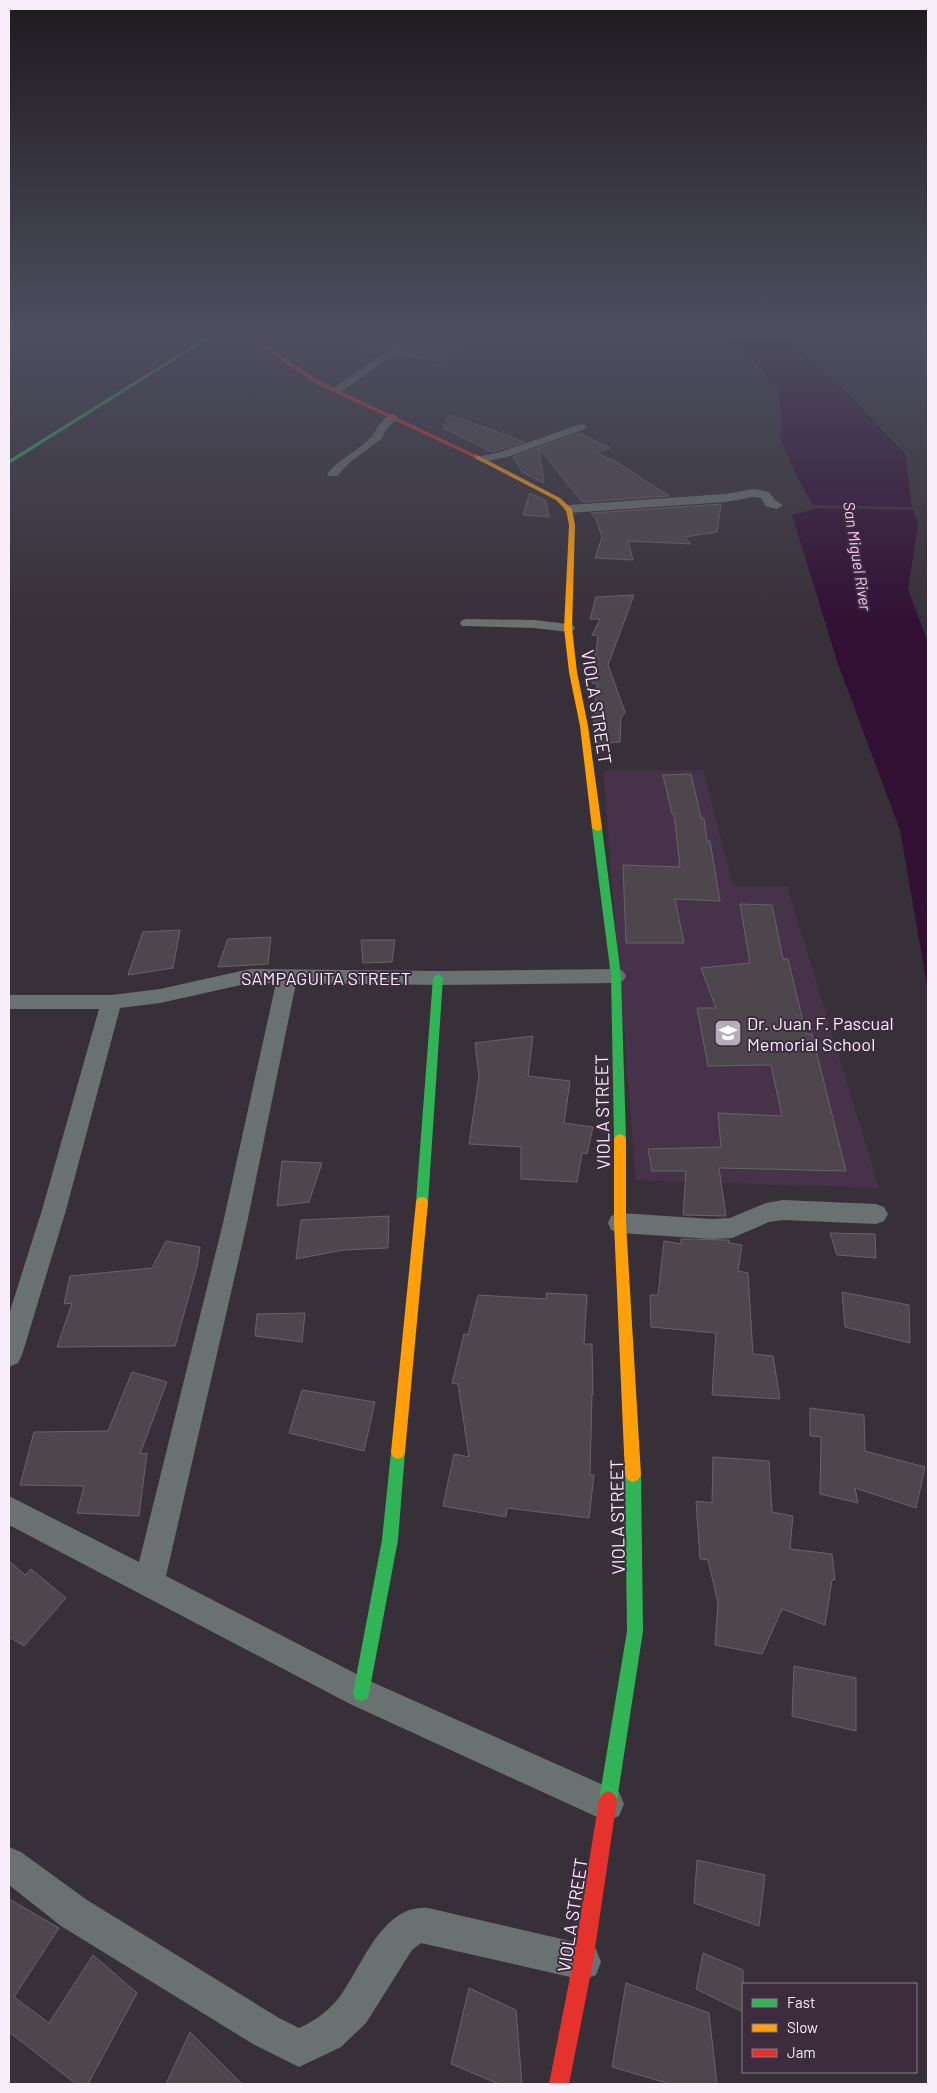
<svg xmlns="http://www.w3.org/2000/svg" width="937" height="2093" font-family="Barlow,sans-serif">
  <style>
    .built { fill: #473349 }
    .water { fill: #321034 }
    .pier { fill: #383039 }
    .building { fill: #4d464d; stroke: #69626a }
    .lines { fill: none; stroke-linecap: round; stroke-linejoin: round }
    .street { fill: #697171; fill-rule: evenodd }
    .fast { fill: #30b455; fill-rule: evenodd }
    .slow { fill: #ff9f0a; fill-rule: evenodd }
    .jam { fill: #e5322d; fill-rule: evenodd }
    .labels { text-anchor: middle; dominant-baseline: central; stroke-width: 4; stroke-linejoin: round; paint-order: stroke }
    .far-water-label { font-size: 16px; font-style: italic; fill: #f6c5fa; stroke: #3c2c3d }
    .street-label { font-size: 18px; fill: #f8eef9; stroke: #3c2c3d }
    .poi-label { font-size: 18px; fill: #f8eef9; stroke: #3c2c3d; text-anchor: start }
  </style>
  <rect width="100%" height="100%" fill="#383039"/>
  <path class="built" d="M703,770L733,886H787L879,1188L636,1180L603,771Z"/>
  <path class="water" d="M713,331H779L849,395L906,455L911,503L918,524L908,589L928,643V991L900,830L838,664L792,515L815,509L798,479L780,438L782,416L777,388L749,356Z"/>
  <path class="pier" d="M809,505L915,507L916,510L811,508Z"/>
  <g class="building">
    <path d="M387,331H410L464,342L442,361L396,355L407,346L401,341L381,353L362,351Z"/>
    <path d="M449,415L498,432L524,442L492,452L443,428Z"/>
    <path d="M579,433L610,448L596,453L617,462L669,496L582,502L539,448L544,483L522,472L513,457Z"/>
    <path d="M530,493L546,501L549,517L523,515Z"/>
    <path d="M721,504L717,532L685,537L691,544L628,541L633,560L595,558L602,537L596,519L591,513Z"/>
    <path d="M634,595L608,665L625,712L621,718L620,742L598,744L594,719L597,684L592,683L598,636L592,635L600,619H590L596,597Z"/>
    <path d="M691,774L701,818H704L707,841H710L720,901L675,899L684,943H626L623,865L680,867L674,814H672L663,775Z"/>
    <path d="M740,904L772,905L783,959H788L806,1034H812L846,1171L719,1168L726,1216L683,1215L686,1171H652L648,1149L721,1147L718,1113L782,1116L771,1065L708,1066L697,1008H716L701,968L750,963Z"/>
    <path d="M180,930L173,968L128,975L143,932Z"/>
    <path d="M271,937L268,964L218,967L228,939Z"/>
    <path d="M361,940H395L392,962L363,963Z"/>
    <path d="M533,1036L528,1076L570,1081L564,1123L593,1127L587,1154L582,1153L577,1182L521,1179V1147L469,1144L479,1076L475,1043Z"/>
    <path d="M282,1161L322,1163L309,1202L277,1206Z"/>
    <path d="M389,1216L388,1248L343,1250L296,1259L301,1220Z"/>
    <path d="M830,1233L875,1234L876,1258L837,1255Z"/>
    <path d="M681,1239L729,1240V1243L742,1245L738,1271L748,1273L753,1354L773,1356L780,1399L712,1395L716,1333L651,1327L650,1295H658L664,1241L681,1244Z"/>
    <path d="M166,1241L200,1247L197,1267L175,1346L57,1347L72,1303L64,1304L70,1276L152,1268Z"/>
    <path d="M842,1292L909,1305L910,1343L845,1327Z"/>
    <path d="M546,1293L587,1295L584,1344H592L593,1395L592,1394L590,1475H594L589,1518L507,1508L506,1517L443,1506L454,1454L469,1457L458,1384L452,1383L464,1334L468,1335L478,1295L546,1299Z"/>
    <path d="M305,1313L302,1342L255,1336L257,1314Z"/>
    <path d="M132,1372L167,1382L140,1454L147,1453L139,1516L77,1513L84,1486L20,1485L34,1432L108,1431Z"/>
    <path d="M302,1390L375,1402L364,1451L289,1433Z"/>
    <path d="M810,1408L864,1415L865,1451L925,1467L916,1508L855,1488L858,1503L820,1494L821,1437L810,1436Z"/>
    <path d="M713,1457L769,1461L772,1512L793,1516L790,1549L832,1554L835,1580H832L825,1625L782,1609L762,1654L715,1645L718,1603L708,1560L700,1559L696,1501L712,1503Z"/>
    <path d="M9,1561L25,1575L31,1569L66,1598L24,1646L9,1637Z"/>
    <path d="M794,1666L856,1678V1731L792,1716Z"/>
    <path d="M697,1860L765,1875L759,1926L694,1903Z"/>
    <path d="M9,1899L59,1928L14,1997L49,2023L93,1955L137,1993L88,2084H76L9,2032Z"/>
    <path d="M703,1953L743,1970V2012L696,1989Z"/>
    <path d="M626,1983L709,2013L717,2084H670L612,2067Z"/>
    <path d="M469,1988L516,2010L522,2084H499L451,2064Z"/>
    <path d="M190,2032L242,2084H166Z"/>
  </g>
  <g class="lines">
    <g class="street">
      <path d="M400,343L405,346L403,348L341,392H333L332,390L333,388Z"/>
      <path d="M393,414L398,417L386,430L381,439L349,463L337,476H329L327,474C339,458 359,451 372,436C378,428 382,416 393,414Z"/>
      <path d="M581,424L585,425L586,427L585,429L507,457L482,462L476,459L478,457L500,452Z"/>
      <path d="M754,489L769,492L775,500L783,505L777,509L766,506L761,498L754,497L725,502L569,513L563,509L569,505L725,494Z"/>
      <path d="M467,619L534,620L568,624L573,625L575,628L573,631L568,632L534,628L462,626L460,623L462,620Z"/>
      <path d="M250,969L438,971L616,969L623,971L626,976L623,981L616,983L438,985L296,983L247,1223L166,1576L372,1682L619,1792L624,1804L619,1816L607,1821L595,1816L350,1704L9,1525V1496L139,1562L223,1223L276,983H250L160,1003L120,1008L66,1210L22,1355L18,1363L9,1367V1314L42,1210L99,1009H9V995H111L160,989Z"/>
      <path d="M783,1200L876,1204L884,1207L888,1214L884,1221L876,1224L783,1220L769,1222L732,1238L712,1239L620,1233L611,1230L608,1223L611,1216L620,1213L712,1219L730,1218L766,1203Z"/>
      <path d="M9,1847L21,1852L87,1900L279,2018L299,2028C315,2021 331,2009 341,1995C363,1964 383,1904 428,1908L583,1944L596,1949L601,1962L596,1975L583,1980L421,1943L412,1950L366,2023L341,2047L299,2067L253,2044L61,1926L9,1885Z"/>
    </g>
    <g class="fast">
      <path d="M216,331H221L9,464V460Z"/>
      <path d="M597,825L602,828L621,976L626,1139L624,1142H616L614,1139L611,976L592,828Z"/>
      <path d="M438,974L443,978L428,1202L426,1206L422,1207L418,1206L416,1202L433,978Z"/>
      <path d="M398,1445L403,1447L405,1452L398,1540L369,1693L367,1699L361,1701L355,1699L353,1693L382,1540L391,1452L393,1447Z"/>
      <path d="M633,1468L638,1470L641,1475L643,1631L617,1800L614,1806L608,1809L602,1806L599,1800L627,1631L625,1475L628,1470Z"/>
    </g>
    <g class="slow">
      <path d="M475,454L560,498L572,509L575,525L572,628L577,672L588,726L602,828L600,830L597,831L592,828L580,726L569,672L564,628L569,525L566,510L556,500L473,457V455Z"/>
      <path d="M620,1134L624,1136L626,1139V1223L641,1475L638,1480L633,1482L628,1480L625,1475L614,1223V1139L616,1136Z"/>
      <path d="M422,1197L426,1198L428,1202L405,1452L403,1457L398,1459L393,1457L391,1452L416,1202L418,1198Z"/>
    </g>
    <g class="jam">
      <path d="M243,331H248L255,338L319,381L478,456L473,457L315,383L251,340Z"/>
      <path d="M608,1791L614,1794L617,1800L593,1962L569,2084H549L573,1962L599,1800L602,1794Z"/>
    </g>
  </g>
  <linearGradient id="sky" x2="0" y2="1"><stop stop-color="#1f1a1f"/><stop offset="0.53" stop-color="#4d4e5f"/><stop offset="1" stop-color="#4d4e5f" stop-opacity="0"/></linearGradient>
  <rect width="937" height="624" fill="url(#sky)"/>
  <defs>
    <symbol id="school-square" viewBox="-11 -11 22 22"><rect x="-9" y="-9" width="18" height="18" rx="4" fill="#b5acb6" stroke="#3c2c3d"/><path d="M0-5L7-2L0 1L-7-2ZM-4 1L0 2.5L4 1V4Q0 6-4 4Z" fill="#fff"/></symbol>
  </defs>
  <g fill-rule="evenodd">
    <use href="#school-square" x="712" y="1017" width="32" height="32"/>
  </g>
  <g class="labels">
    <g class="far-water-label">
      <text transform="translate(858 556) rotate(81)">San Miguel River</text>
    </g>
    <g class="street-label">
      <text transform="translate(597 707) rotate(81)">VIOLA STREET</text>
      <text x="326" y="978">SAMPAGUITA STREET</text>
      <text transform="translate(602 1112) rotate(-91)">VIOLA STREET</text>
      <text transform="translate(617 1517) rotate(-91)">VIOLA STREET</text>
      <text transform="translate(572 1915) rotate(-81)">VIOLA STREET</text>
    </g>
    <g class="poi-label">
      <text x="747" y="1023">Dr. Juan F. Pascual<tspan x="747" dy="21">Memorial School</tspan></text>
    </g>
  </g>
  <rect width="937" height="2093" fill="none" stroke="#f8eef9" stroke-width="20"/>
  <rect x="742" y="1983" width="175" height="90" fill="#3c2c3d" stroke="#877a88"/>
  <rect x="752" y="1999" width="25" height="8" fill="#30b455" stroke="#877a88"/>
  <text x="787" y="2008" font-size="15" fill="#f8eef9">Fast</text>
  <rect x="752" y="2024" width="25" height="8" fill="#ff9f0a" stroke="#877a88"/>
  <text x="787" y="2033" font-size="15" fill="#f8eef9">Slow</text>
  <rect x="752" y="2049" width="25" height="8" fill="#e5322d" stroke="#877a88"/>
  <text x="787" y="2058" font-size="15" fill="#f8eef9">Jam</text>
</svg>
